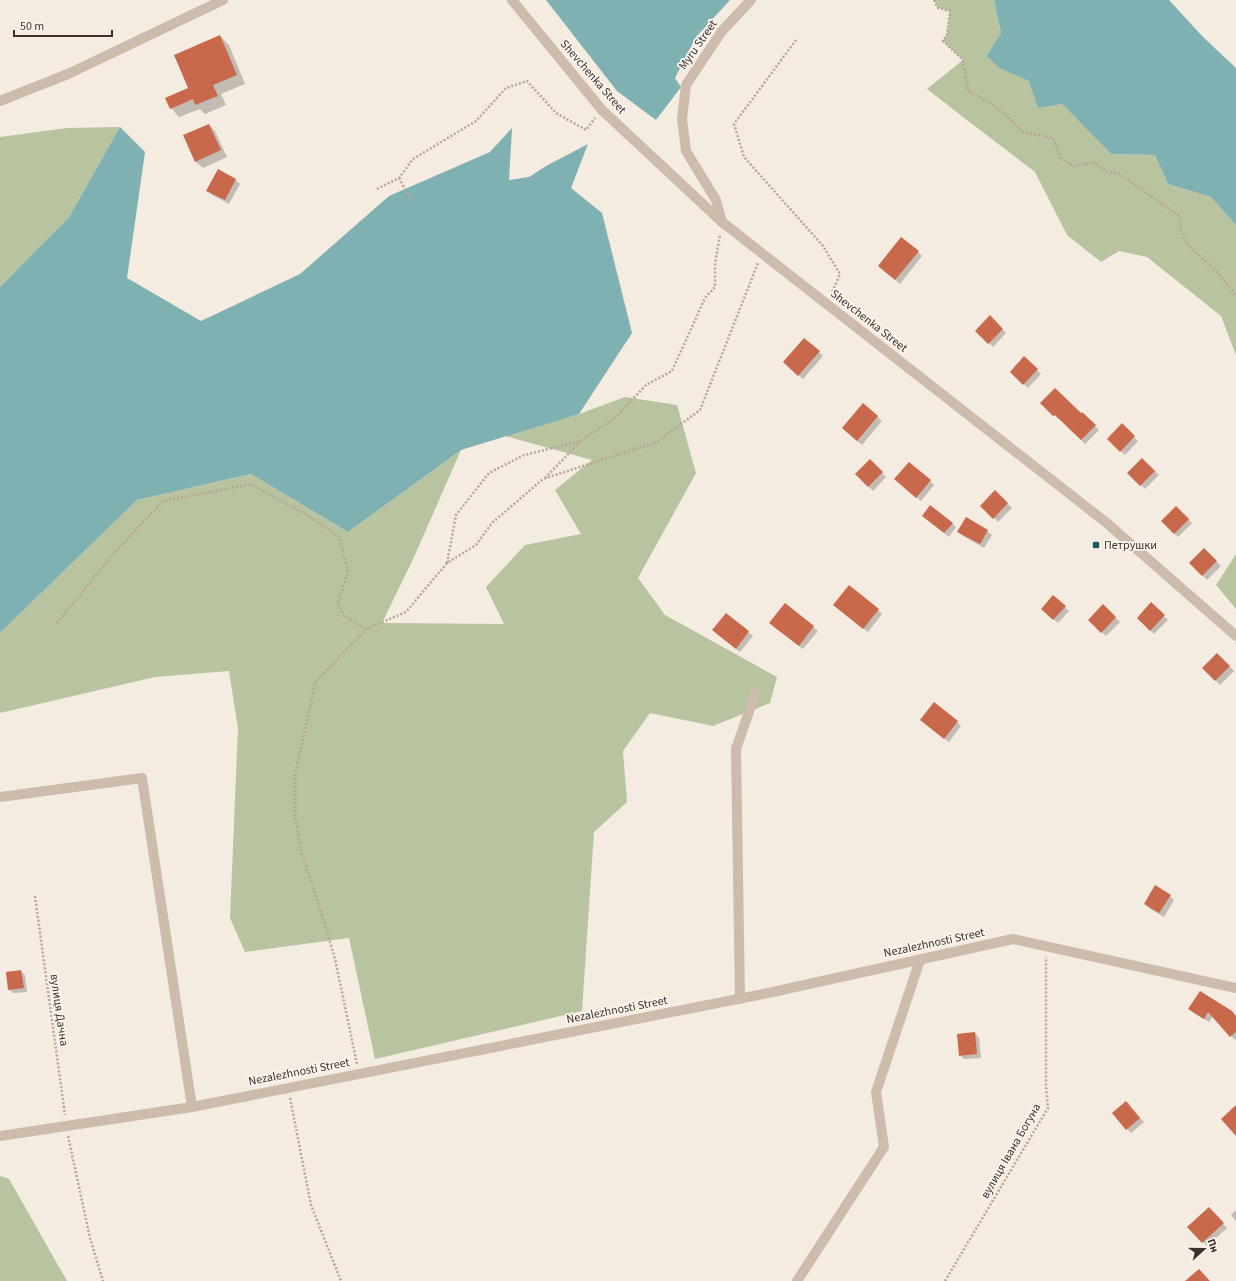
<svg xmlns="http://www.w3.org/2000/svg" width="1236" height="1281" font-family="'Source Sans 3',sans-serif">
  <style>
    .green { fill: #b8c4a0 }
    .water { fill: #7fb0b2 }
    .shadow { fill: #0003 }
    .building { fill: #c8694b }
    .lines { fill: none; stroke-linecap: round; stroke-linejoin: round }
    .path { stroke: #b9a596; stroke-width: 2.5; stroke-dasharray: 2 2; stroke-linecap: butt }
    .street { stroke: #cdbbac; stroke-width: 10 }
    .poi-dot { fill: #1f5a5e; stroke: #fbf5ee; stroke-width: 1.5 }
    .labels { text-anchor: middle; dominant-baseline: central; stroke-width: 3.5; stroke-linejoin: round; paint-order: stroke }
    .street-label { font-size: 12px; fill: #3b302b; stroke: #fbf5ee }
    .poi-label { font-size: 12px; fill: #3b302b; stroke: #fbf5ee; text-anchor: start }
  </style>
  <rect width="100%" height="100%" fill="#f4ebe1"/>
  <g class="green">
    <path d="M934,0H994L1001,33L999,68L1030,81L1038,107L1062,104L1111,154L1155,155L1168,184L1211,197L1236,225V355L1221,316L1147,257L1119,251L1101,262L1067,235L1035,172L963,117L927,89L963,60L943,41L947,34L950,11L938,8Z"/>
    <path d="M120,127L69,217L0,287V137L67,128Z"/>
    <path d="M625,397L677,405L696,473L638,578L665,615L777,677L770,703L713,726L650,713L623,751L627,802L594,832L582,1011L375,1059L349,938L245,952L230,918L238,728L229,671L155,677L0,713V633L137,500L251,474L348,532L461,450L414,557L382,623L504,624L486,587L525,545L581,534L555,490L592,460L505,436L579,414Z"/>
    <path d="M1236,554V609L1216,585Z"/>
    <path d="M0,1176L9,1179L67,1281H0Z"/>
  </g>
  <g class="water">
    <path d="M546,0H730L696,37L675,78L681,87L656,120L617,91Z"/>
    <path d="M994,0H1169L1203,37L1236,68V225L1211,197L1168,184L1155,155L1111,154L1062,104L1038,108L1029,81L999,68L987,56L1001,33Z"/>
    <path d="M120,127L145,152L127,278L201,321L300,274L389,196L490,152L512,128L509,180L529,177L546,166L588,144L571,188L602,213L632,333L579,414L461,450L348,532L251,474L137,500L0,633V287L69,217Z"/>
  </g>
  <g class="shadow">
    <path d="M220,36L229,45L245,84L221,94L226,105L205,114L200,109L179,117L171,108L189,88Z"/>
    <path d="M209,125L215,131L227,157L203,168L196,162L184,136Z"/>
    <path d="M236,180L240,184L229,204L212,195L208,191Z"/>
    <path d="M918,252L922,256L900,284L879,266Z"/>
    <path d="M990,317L1006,333L993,347L976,331Z"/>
    <path d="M819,352L823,356L803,379L789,366Z"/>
    <path d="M1024,358L1041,374L1028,388L1011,372Z"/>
    <path d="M1042,403L1081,415L1082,413L1099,430L1085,444L1060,418L1058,419Z"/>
    <path d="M863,405L882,421L862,445L847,432Z"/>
    <path d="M1122,425L1138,441L1125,455L1108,439Z"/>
    <path d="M1142,459L1159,475L1145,489L1129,473Z"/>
    <path d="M870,460L886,477L873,491L856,474Z"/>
    <path d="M930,481L934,485L921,501L899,483Z"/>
    <path d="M995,492L1012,508L998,522L982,506Z"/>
    <path d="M1176,507L1192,523L1178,537L1162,521Z"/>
    <path d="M928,520L952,523L956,527L949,537Z"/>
    <path d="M959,531H987L992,535L984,548L963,536Z"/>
    <path d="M1204,549L1221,566L1207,580L1191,563Z"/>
    <path d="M1053,596L1069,611L1058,623L1042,609Z"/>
    <path d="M785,604L818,631L803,649L774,627Z"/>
    <path d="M1151,604L1168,620L1154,634L1138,618Z"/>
    <path d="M1103,606L1120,622L1106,636L1089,620Z"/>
    <path d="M839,609L878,610L882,614L868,632Z"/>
    <path d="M726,614L753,636L740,652L717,634Z"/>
    <path d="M1217,654L1234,671L1220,685L1204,668Z"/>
    <path d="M957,722L961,726L949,742L926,724Z"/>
    <path d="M1170,896L1174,900L1164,917L1149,908L1145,903Z"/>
    <path d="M21,971L25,975L27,992L13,993L9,989Z"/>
    <path d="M1190,1009L1236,1017V1039L1235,1040L1213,1016L1209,1022L1194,1013Z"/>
    <path d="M975,1033L979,1038L981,1058L964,1059L960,1055Z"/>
    <path d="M1130,1107L1144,1122L1131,1133L1127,1129Z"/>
    <path d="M1236,1210V1221L1231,1215Z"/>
    <path d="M1213,1213L1227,1228L1207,1246L1189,1227Z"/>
  </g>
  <g class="building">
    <path d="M220,35L237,75L213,85L218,96L195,105L193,99L170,109L165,98L188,88L174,55Z"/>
    <path d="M209,124L221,150L195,162L183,135Z"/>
    <path d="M218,169L236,179L225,200L206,191Z"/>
    <path d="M901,237L919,251L895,280L878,266Z"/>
    <path d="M990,315L1003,329L988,344L975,331Z"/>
    <path d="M804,338L820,351L798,376L783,362Z"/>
    <path d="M1024,356L1038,369L1023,385L1010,372Z"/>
    <path d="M1055,388L1081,413L1082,412L1096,425L1081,440L1055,415L1053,416L1040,403Z"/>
    <path d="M863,403L878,416L857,441L842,428Z"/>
    <path d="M1122,423L1135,436L1120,452L1107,439Z"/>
    <path d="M1142,458L1155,471L1140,486L1127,473Z"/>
    <path d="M870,459L883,472L868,487L855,474Z"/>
    <path d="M909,462L931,480L916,498L894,479Z"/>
    <path d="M995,490L1008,503L993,519L980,506Z"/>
    <path d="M930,505L953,523L944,533L922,516Z"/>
    <path d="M1176,506L1189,519L1174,534L1161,521Z"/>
    <path d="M966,517L988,530L980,544L957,532Z"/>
    <path d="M1204,548L1217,561L1202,576L1189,563Z"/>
    <path d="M849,585L879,609L863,629L833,605Z"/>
    <path d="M1053,595L1066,606L1053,620L1041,609Z"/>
    <path d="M1151,602L1165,615L1150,631L1137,618Z"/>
    <path d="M785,603L814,626L799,646L769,623Z"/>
    <path d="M1103,604L1116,617L1101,633L1088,620Z"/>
    <path d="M726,613L749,631L736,649L712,630Z"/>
    <path d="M1217,653L1230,666L1215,681L1202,668Z"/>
    <path d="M934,702L958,721L944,739L920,720Z"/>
    <path d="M1155,885L1171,895L1159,913L1144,904Z"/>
    <path d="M21,970L24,988L8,990L6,972Z"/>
    <path d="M1200,991L1232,1011L1236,1016V1032L1230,1037L1208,1012L1204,1019L1188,1009Z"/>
    <path d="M975,1032L977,1054L959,1056L957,1034Z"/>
    <path d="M1126,1101L1140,1118L1126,1130L1112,1113Z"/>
    <path d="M1236,1105V1136L1221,1119Z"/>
    <path d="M1209,1207L1224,1223L1202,1243L1187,1227Z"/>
    <path d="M1199,1269L1210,1281H1185Z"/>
  </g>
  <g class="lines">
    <g class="path">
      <path d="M934,0L938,8L950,11L947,34L943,41L963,60L968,91L992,104L1007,116L1022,132L1053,138L1061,158L1073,166L1095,163L1107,172L1118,173L1179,216L1181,232L1188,245L1218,273L1236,296"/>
      <path d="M796,40L734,124L744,157L823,246L840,274L831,295"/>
      <path d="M399,178L412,202"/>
      <path d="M377,189L399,178L413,159L476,121L506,88L527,81L556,113L586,130L595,118"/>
      <path d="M545,478L582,440L616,417L646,385L672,371L705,298L715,287V263L720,235"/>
      <path d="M447,563L456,515L489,473L524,455L582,441"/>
      <path d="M57,623L115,552L163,501L251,484L312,518L339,537L348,572L338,602L344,616L366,629L406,612L447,563L476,545L492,523L543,479L657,442L700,410L758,263"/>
      <path d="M35,896L65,1115"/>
      <path d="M357,1064L335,959L318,902L301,851L295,816V775L315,683L366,629"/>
      <path d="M290,1098L311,1205L341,1281"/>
      <path d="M68,1136L90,1238L103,1281"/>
      <path d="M945,1281L1048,1108L1046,1086V957"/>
    </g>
    <g class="street">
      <path d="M512,0L602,110L722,222L1108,524L1236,636"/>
      <path d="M0,101L68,74L223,0"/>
      <path d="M722,222L716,200L686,151L682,119L686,85L722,31L751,0"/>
      <path d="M0,797L142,778L192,1107"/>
      <path d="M740,999L736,749L756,691"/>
      <path d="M0,1136L192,1107L768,993L1013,939L1236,988"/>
      <path d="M797,1281L884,1147L876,1092L920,960"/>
    </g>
  </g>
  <rect class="poi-dot" x="1092" y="541" width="8" height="8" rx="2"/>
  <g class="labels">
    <g class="street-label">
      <text transform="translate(698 45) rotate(-55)">Myru Street</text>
      <text transform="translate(593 77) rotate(49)">Shevchenka Street</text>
      <text transform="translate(869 321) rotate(38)">Shevchenka Street</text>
      <text transform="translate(934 943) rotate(-12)">Nezalezhnosti Street</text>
      <text transform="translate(59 1010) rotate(82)">вулиця Дачна</text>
      <text transform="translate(617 1010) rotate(-11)">Nezalezhnosti Street</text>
      <text transform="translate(299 1072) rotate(-11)">Nezalezhnosti Street</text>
      <text transform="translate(1011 1151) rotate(-60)">вулиця Івана Богуна</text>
    </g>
    <g class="poi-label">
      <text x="1104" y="545">Петрушки</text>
    </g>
  </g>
  <g transform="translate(1204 1249) rotate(69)" stroke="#fbf5ee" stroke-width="3" paint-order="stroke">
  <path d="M0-3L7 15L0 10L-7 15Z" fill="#3b302b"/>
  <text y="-6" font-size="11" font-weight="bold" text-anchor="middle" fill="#3b302b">Пн</text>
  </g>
  <path d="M14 30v6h98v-6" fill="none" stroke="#3b302b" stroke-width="2"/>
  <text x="20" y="30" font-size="12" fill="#3b302b" stroke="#fbf5ee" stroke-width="3" paint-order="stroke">50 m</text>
</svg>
